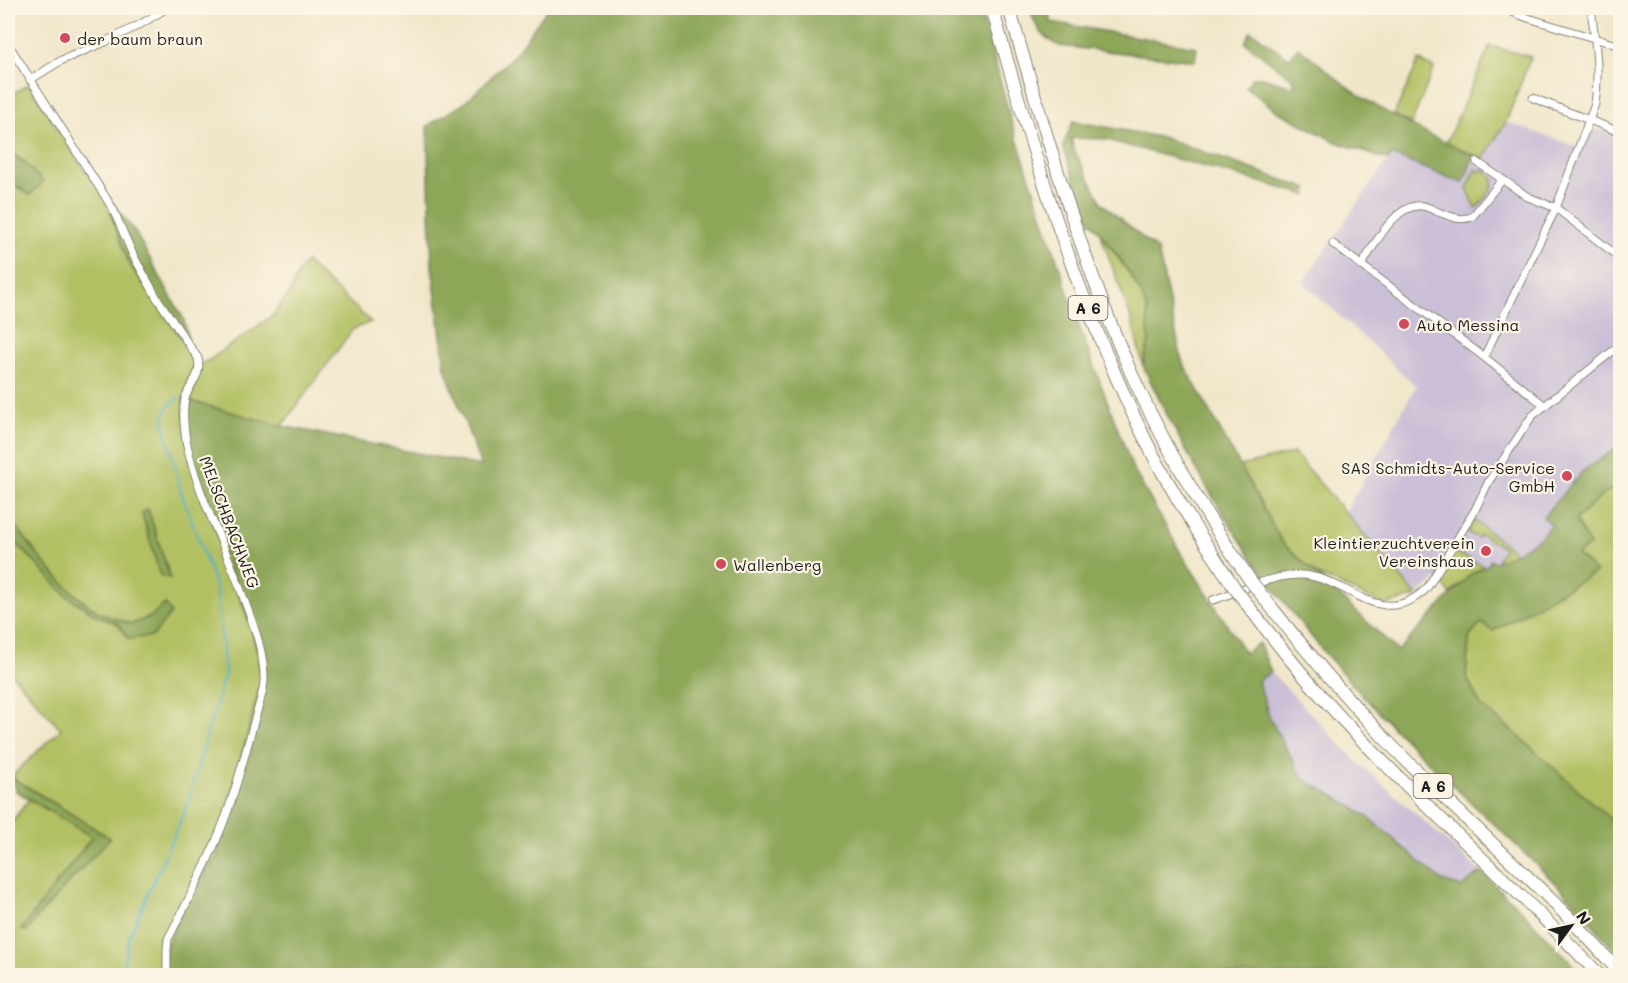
<svg xmlns="http://www.w3.org/2000/svg" width="1628" height="983" font-family="Mali,sans-serif">
  <style>
    .industrial { fill: #cabfd6 }
    .green { fill: #b2c063; stroke: #676e40; stroke-width: 1.5; fill-rule: evenodd }
    .forest { fill: #8da659; stroke: #54613a; stroke-width: 1.5 }
    .lines { fill: none; stroke-linecap: round; stroke-linejoin: round }
    .stream { stroke: #4aafc9; stroke-width: 2 }
    .street-casing { stroke: #868172; stroke-width: 9 }
    .highway-casing { stroke: #868172; stroke-width: 14 }
    .street { stroke: #fff; stroke-width: 7 }
    .highway { stroke: #fff; stroke-width: 12 }
    .highway-bridge-casing { stroke: #868172; stroke-width: 14; stroke-linecap: butt }
    .highway-bridge { stroke: #fff; stroke-width: 12 }
    .poi-dot { fill: #d1495b; stroke: #fcf5e5; stroke-width: 2 }
    .labels { text-anchor: middle; dominant-baseline: central; stroke-width: 4.5; stroke-linejoin: round; paint-order: stroke }
    .shield { fill: #fcf5e5; stroke: #5f5d58; stroke-width: 1.5 }
    .shield-label { font-size: 15px; font-weight: bold; fill: #1c1c1c }
    .poi-label { font-size: 16px; fill: #1c1c1c; stroke: #fcf5e5; text-anchor: start }
    .street-label { font-size: 16px; fill: #1c1c1c; stroke: #fcf5e5 }
  </style>
  <rect width="100%" height="100%" fill="#fcf5e5"/>
  <filter id="ink" filterUnits="userSpaceOnUse"><feTurbulence type="fractalNoise" baseFrequency=".0167" numOctaves="2"/><feDisplacementMap in="SourceGraphic" scale="12" xChannelSelector="R" yChannelSelector="G"/><feConvolveMatrix kernelMatrix="1 2 1 2 8 2 1 2 1" color-interpolation-filters="sRGB"/></filter>
  <filter id="wash" filterUnits="userSpaceOnUse"><feTurbulence type="fractalNoise" baseFrequency=".008" numOctaves="4" result="noise"/><feDisplacementMap in="SourceGraphic" scale="24" xChannelSelector="R" yChannelSelector="G"/><feGaussianBlur stdDeviation="1.35" result="paint"/><feColorMatrix in="noise" values="0 0 0 0 0 0 0 0 0 0 0 0 0 0 0 0 0 1.4 0 .05"/><feComposite in="paint" operator="in"/></filter>
  <g filter="url(#wash)">
    <rect width="100%" height="100%" fill="#f0e6c9"/>
    <g class="industrial">
      <path d="M1506,122L1581,148L1590,130L1600,129L1620,136V446L1583,471L1543,517L1551,524L1541,537L1514,554L1478,569L1450,594L1438,578L1417,596L1345,513L1416,386L1303,282L1391,155L1463,183L1474,155L1484,159Z"/>
      <path d="M1271,672L1354,759L1481,872L1462,887L1442,881L1368,817L1336,797L1303,779L1270,719L1258,681Z"/>
    </g>
    <g class="green">
      <path d="M1490,46L1531,57L1506,122L1483,159L1446,143Z"/>
      <path d="M1419,60L1434,68L1411,124L1394,115Z"/>
      <path d="M29,84L83,168L114,205L128,262L183,340L189,348L196,366L209,360L272,316L291,291L298,273L306,262L371,322L353,329L282,426L183,399C197,452 209,507 226,559C240,602 258,635 261,682L231,796L216,860L196,880L165,975H8V827L29,799L93,837L21,930L26,931L41,913L110,838L13,778L15,773L61,729L8,670V534L67,596L98,616L118,624L128,639L165,604L152,616L132,624C122,621 111,618 101,613C70,596 23,542 8,510V181L30,195L25,162L8,152L9,137L8,96ZM148,510L170,577L160,575L142,513Z"/>
      <path d="M1476,169L1480,172L1483,169C1486,171 1489,173 1491,175C1500,185 1482,201 1476,209L1467,188Z"/>
      <path d="M1100,233L1131,276L1141,293L1147,309L1149,340L1143,366L1132,321Z"/>
      <path d="M1294,453L1417,596L1384,605L1316,574L1282,542L1240,466Z"/>
      <path d="M1620,484V828L1514,732L1481,706L1466,676L1469,637L1481,623L1595,572L1576,554L1575,520L1604,494Z"/>
      <path d="M1474,520L1516,553L1496,562L1504,548L1480,534L1477,538L1467,532Z"/>
      <path d="M1455,552L1484,566L1471,574L1450,594L1438,577Z"/>
    </g>
    <g class="forest">
      <path d="M548,8H980L1012,124L1081,332L1133,469L1181,553L1245,653L1259,643L1271,672L1258,681L1270,719L1303,779L1336,797L1368,817L1442,881L1462,887L1481,872L1520,909L1583,975L165,976V950L196,880L216,860L231,796L261,682L260,664L253,631L189,458L183,399L282,426L481,466L445,368L432,266L427,126L462,105L483,85L515,54Z"/>
      <path d="M1030,8H1047L1051,22L1197,47L1195,61L1060,46C1043,39 1034,25 1030,8Z"/>
      <path d="M1251,31L1289,58L1298,47C1318,62 1336,79 1356,93C1393,118 1434,138 1474,155L1463,183L1391,155L1388,160L1336,142L1277,111L1246,87L1253,77H1262L1296,87L1291,78L1245,42Z"/>
      <path d="M1073,121L1165,138L1308,189L1307,195L1104,139L1071,138L1074,150L1102,203L1158,251L1182,361L1282,542L1398,651L1471,574L1488,565L1491,560L1496,562L1514,554L1541,537L1551,524L1543,517L1583,471L1620,446V484L1604,494L1575,520L1590,545L1577,554L1596,572L1493,631L1481,623L1469,638L1466,676L1481,706L1514,732L1620,828V957C1600,934 1581,908 1558,886C1487,815 1411,751 1345,676C1262,584 1195,477 1143,366L1149,340L1147,309L1141,293L1131,276L1119,257L1086,215L1063,146Z"/>
      <path d="M8,152L24,162L43,182L30,195L8,181Z"/>
      <path d="M114,205L134,230L184,320L188,338L183,340L128,262L110,211Z"/>
      <path d="M148,509L170,578L160,575L142,513Z"/>
      <path d="M8,510C23,542 69,596 101,613C111,618 122,621 132,624L152,616L165,604L171,613L153,636L128,639L118,624L98,616L67,596L8,534Z"/>
      <path d="M13,778L110,838L41,913L27,931L21,930L92,837L16,791Z"/>
    </g>
    <g class="lines">
      <path class="stream" d="M121,976L129,936L185,811L225,673L217,593L214,581L182,495L163,420L168,406L179,398"/>
    </g>
  </g>
  <g filter="url(#ink)">
    <g class="lines">
      <defs>
        <g id="street">
          <path d="M1502,8L1528,18L1620,46"/>
          <path d="M8,44L113,209L133,255L157,298L198,358C202,377 190,382 185,399C182,412 184,427 186,440C197,496 227,548 245,602C254,626 265,655 264,681C263,697 256,713 252,729C244,759 236,788 226,816C210,859 189,899 168,939L167,950V976"/>
          <path d="M30,80L62,60L105,42L141,24L167,8"/>
          <path d="M1533,98L1620,132"/>
          <path d="M1477,162L1528,197L1556,208L1595,104C1600,71 1595,40 1591,8"/>
          <path d="M1333,244L1484,357"/>
          <path d="M1361,266C1374,246 1395,202 1423,206C1429,207 1435,211 1441,213C1452,217 1460,221 1472,217L1502,180"/>
          <path d="M1545,406L1484,357L1556,208L1620,258"/>
          <path d="M1213,600C1240,591 1269,576 1298,575C1344,573 1380,634 1427,588L1475,510L1489,481L1532,416L1620,345"/>
        </g>
        <g id="highway">
          <path d="M992,8C1034,156 1078,305 1147,443C1172,493 1203,540 1234,587"/>
          <path d="M1009,8C1045,131 1080,257 1132,375C1165,447 1205,515 1250,580"/>
          <path d="M1257,589C1299,643 1343,695 1391,745C1466,822 1550,892 1620,973"/>
          <path d="M1240,595C1272,638 1305,679 1341,718C1424,808 1517,887 1600,976"/>
        </g>
      </defs>
      <use href="#street" class="street-casing"/>
      <use href="#highway" class="highway-casing"/>
      <use href="#street" class="street"/>
      <use href="#highway" class="highway"/>
      <defs>
        <g id="highway-bridge">
          <path d="M1250,580L1257,589"/>
          <path d="M1234,587L1240,595"/>
        </g>
      </defs>
      <use href="#highway-bridge" class="highway-bridge-casing"/>
      <use href="#highway-bridge" class="highway-bridge"/>
    </g>
  </g>
  <g class="poi-dot">
    <circle cx="65" cy="38" r="6"/>
    <circle cx="1404" cy="324" r="6"/>
    <circle cx="1567" cy="476" r="6"/>
    <circle cx="1486" cy="551" r="6"/>
    <circle cx="721" cy="564" r="6"/>
  </g>
  <g class="labels">
    <g class="shield">
      <rect x="1068.5" y="296" width="39" height="24" rx="4.5"/>
      <rect x="1413.5" y="774" width="39" height="24" rx="4.5"/>
    </g>
    <g class="shield-label">
      <text x="1088" y="308">A 6</text>
      <text x="1433" y="786">A 6</text>
    </g>
    <g class="poi-label">
      <text x="77" y="38">der baum braun</text>
      <text x="1416" y="324">Auto Messina</text>
      <text x="1555" y="467" text-anchor="end">SAS Schmidts-Auto-Service<tspan x="1555" dy="18">GmbH</tspan></text>
      <text x="1474" y="542" text-anchor="end">Kleintierzuchtverein<tspan x="1474" dy="18">Vereinshaus</tspan></text>
      <text x="733" y="564">Wallenberg</text>
    </g>
    <g class="street-label">
      <text transform="translate(230 522) rotate(69)">MELSCHBACHWEG</text>
    </g>
  </g>
  <rect width="1628" height="983" fill="none" stroke="#fcf5e5" stroke-width="30"/>
  <g transform="translate(1571 926) rotate(57)" stroke="#fcf5e5" stroke-width="4.5" paint-order="stroke">
  <path d="M0-4.5L10 22L0 15L-10 22Z" fill="#1c1c1c"/>
  <text y="-9" font-size="16" font-weight="bold" text-anchor="middle" fill="#1c1c1c">N</text>
  </g>
</svg>
